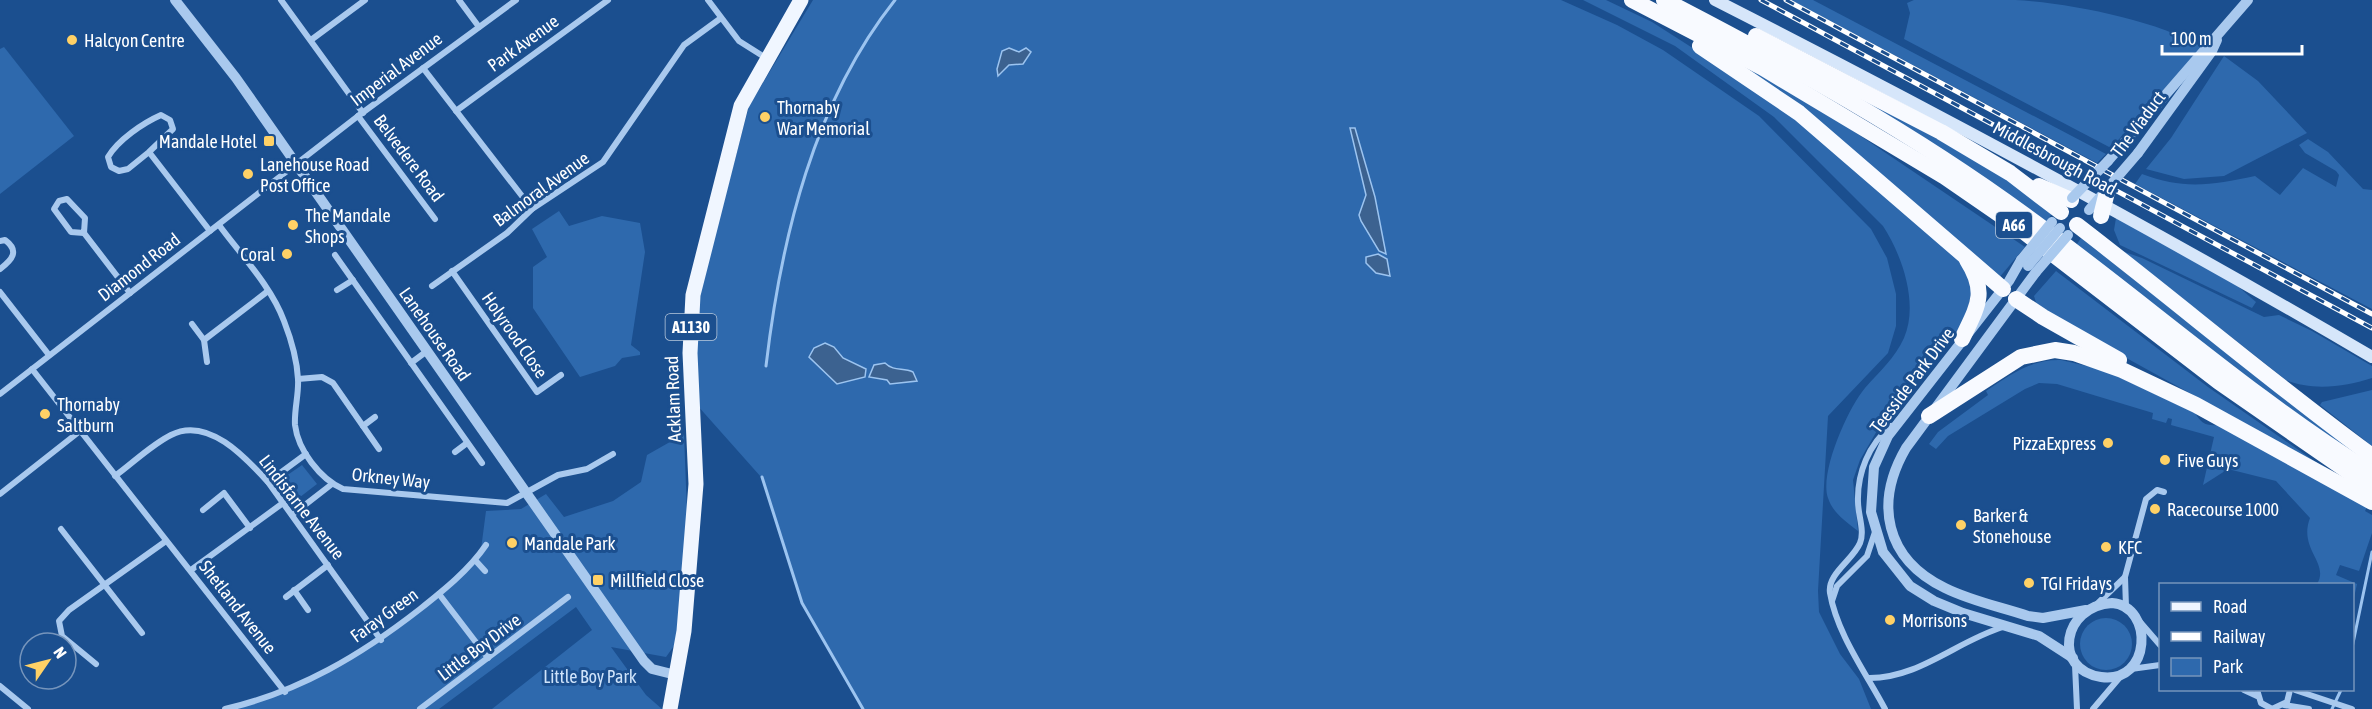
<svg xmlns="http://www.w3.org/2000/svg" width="2372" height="709" font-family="'Asap Condensed',sans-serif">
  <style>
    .green { fill: #2e69ad }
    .water { fill: #3c6290; stroke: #9cc4f0; stroke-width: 1.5 }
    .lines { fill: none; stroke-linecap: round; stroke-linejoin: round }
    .stream { stroke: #9cc4f0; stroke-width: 3 }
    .minor { stroke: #a9c9ee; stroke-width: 6 }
    .tertiary { stroke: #a9c9ee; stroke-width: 10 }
    .secondary { stroke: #d6e6fa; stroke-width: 12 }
    .primary { stroke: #f0f6ff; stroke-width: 15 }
    .trunk { stroke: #f8faff; stroke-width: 16 }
    .rail-casing { stroke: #fff; stroke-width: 5 }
    .rail { stroke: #1b4f8f; stroke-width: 3; stroke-dasharray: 9; stroke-linecap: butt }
    .tertiary-bridge { stroke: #a9c9ee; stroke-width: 10 }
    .trunk-bridge { stroke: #f8faff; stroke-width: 16 }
    .poi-dot { fill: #ffd166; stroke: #1b4f8f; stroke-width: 2 }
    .labels { text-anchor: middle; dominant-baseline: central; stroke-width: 6; stroke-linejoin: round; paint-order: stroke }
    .shield { fill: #1b4f8f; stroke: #bbcadd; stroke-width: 1.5 }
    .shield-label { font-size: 16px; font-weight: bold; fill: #fff }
    .poi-label { font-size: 18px; fill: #fff; stroke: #1b4f8f; text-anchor: start }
    .street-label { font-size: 18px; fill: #fff; stroke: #1b4f8f }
    .park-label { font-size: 18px; fill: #cfe3fa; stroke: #1b4f8f }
  </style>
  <rect width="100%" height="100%" fill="#1b4f8f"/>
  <g class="green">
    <path d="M813,0H1561L1617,25L1663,50L1759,116L1871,229L1887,258L1896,294V326L1888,353L1828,416L1818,591L1819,612L1840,654L1859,679L1871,709H863L802,603L761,477L697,405L695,357L699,296L749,106Z"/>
    <path d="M1583,0H1606L1652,22L1752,86L1784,108L1963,264L1973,281L1966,320L1878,429L1860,460L1853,480L1858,531C1845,521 1833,513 1828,498C1819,473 1848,408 1865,388C1879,372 1895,358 1904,338C1919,304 1902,255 1883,226L1774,117L1675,46Z"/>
    <path d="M1791,0H1813L2106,154L2097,163Z"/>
    <path d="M1914,0C1948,0 1982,0 2015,0C2069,3 2156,20 2202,47L2111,148L1904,39L1910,13L1907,3Z"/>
    <path d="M4,47L74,136L0,194V49Z"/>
    <path d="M2224,56L2258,81L2307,133L2224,176L2184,179L2146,169L2171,138Z"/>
    <path d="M1752,70L1831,116L2025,247L1998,279L1751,72Z"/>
    <path d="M1849,90L1989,168L2054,211L2045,223Z"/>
    <path d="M2308,139L2328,152L2363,189L2372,190V309L2135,184L2142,174C2183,190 2213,185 2255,176L2280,195L2303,168L2336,187L2339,175L2336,171L2305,153L2299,145Z"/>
    <path d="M559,211L569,226L602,216L640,223L645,252L631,345L640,352V355L622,358L615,366L580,377L533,308V267L547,257L532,229Z"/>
    <path d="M2116,218L2234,283L2256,302L2252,308L2120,245L2114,230Z"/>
    <path d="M2081,238L2365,461L2269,395L2075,247Z"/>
    <path d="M2122,251L2142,258L2264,317L2279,315L2312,331L2372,366V378C2345,387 2312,391 2286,380Z"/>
    <path d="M2056,271L2208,387L2323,467L2038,309L2034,296Z"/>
    <path d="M2061,360L2104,370L2195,413C2201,423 2206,426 2217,425L2367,507L2365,511L2372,515V533L2359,571L2340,565L2336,575L2357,584L2353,602L2352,584H2317C2330,563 2298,549 2310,518L2276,481L2232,470L2225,471L2203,485L2214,437L2171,425L2172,419L2168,418L2166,423L2152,419L2153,413L2057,384L2039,383L2025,389L1948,436L1936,449L1929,444L1938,432L1988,395L1986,391C2010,375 2031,359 2061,360Z"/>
    <path d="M2372,390V446L2320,405L2322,402Z"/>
    <path d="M684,434L688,538L676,643L666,657L611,647L646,695L662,709H492L592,630L576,607L439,709H225L285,692L381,640L480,557L486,511L521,509L546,494L564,517L613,501L641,482L647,455Z"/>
    <path d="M302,465L317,484L291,504L276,483Z"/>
    <circle cx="2106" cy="644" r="26"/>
  </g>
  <g class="water">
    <path d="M1009,48L1019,52L1026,48L1031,52L1023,64L1009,65L998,76L997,69L1002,51Z"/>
    <path d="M1350,128H1355L1375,197L1386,254L1379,251L1361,221L1359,215L1366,195Z"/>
    <path d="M1378,254L1387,259L1390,276L1376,273L1366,263V257Z"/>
    <path d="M825,343L834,347L843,358L866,369L865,377L837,384L809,357L814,348Z"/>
    <path d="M885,363C894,372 903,367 913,372L917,381L890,384L887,380L869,377L874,365Z"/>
  </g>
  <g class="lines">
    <g class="stream">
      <path d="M766,366C781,238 814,102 895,0"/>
      <path d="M762,477L802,603L863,709"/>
      <path d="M2352,648L2372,552"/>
      <path d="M2332,709L2341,690"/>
    </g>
    <g class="minor">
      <path d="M281,0L363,113"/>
      <path d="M459,0L479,27"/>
      <path d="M708,0L739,41L766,58"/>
      <path d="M311,40L365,0"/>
      <path d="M423,68L532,209"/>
      <path d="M456,111L608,0"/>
      <path d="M358,116L435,219"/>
      <path d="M149,152L128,169L119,171L111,167L108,157C118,140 143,123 161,115L170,120L173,129L149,152L210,231"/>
      <path d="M67,199L85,218L84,233L71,232L54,209L59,201Z"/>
      <path d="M219,225C241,255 271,286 284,321C291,339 297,359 298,379C299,394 294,410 295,425C298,450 320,479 343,489L507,503L558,475L587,469L613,454"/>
      <path d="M84,233L130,293"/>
      <path d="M0,241L5,240C20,251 12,260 0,269"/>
      <path d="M335,255L482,463"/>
      <path d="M452,271L537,392L561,375"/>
      <path d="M432,286L507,233L532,209L603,162L684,45L721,18"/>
      <path d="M337,290L353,280"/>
      <path d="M0,292L49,355"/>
      <path d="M192,324L204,340L207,362"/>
      <path d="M204,340L268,291"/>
      <path d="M411,363L427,351"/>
      <path d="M32,369L285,692"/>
      <path d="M298,379L322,377L333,383L379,449"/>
      <path d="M0,394L358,116L516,0"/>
      <path d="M363,426L375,417"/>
      <path d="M455,452L467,443"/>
      <path d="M115,476C133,463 151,445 171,435C208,416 246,458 268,482L381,640"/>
      <path d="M268,482L306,454"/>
      <path d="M0,494L80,431"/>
      <path d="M203,510L224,493L250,528"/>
      <path d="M292,515L332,484"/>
      <path d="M61,529L142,633"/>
      <path d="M475,560L485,571"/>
      <path d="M191,570L283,503"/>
      <path d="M2125,577L2126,607"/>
      <path d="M294,590L308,610"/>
      <path d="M439,594L488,658"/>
      <path d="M286,597L328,565"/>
      <path d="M1832,601L1837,586L1867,556L1875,532"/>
      <path d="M2097,604L2125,577L2146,499L2157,490L2164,492"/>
      <path d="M2141,623L2160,645"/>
      <path d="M96,664L62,636L59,621L69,610L166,541"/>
      <path d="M2075,665L2077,709"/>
      <path d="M2131,669L2160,665"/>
      <path d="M1868,678C1918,679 1957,641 2003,627"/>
      <path d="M0,686L28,709"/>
      <path d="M2244,690L2257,696"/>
      <path d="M2257,690L2261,703L2272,709L2287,702L2290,690"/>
      <path d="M2295,690L2352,709"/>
      <path d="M2284,705L2309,709"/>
      <path d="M225,709C299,692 361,655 420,609C444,590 469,570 486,545"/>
      <path d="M420,709L568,597"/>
      <path d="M1885,709C1866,673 1837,634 1830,593C1827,574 1853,560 1860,543C1865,531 1858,515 1858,502C1857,473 1869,444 1891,426"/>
      <path d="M2093,709L2121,676"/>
    </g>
    <g class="tertiary">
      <path d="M175,0L236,78L644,661L652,669L676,675"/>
      <path d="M2138,153L2212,51L2217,40"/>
      <path d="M2108,161L2248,0"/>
      <path d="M2021,260L2009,281L1888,436L1874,467L1871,512L1883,552L1910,586L1934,601L1963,613L2039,636L2073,658"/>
      <path d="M2036,272L1906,448C1874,503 1885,559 1945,588C1971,601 2001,607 2028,616L2043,618L2086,610"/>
      <path d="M2112,603C2154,606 2152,684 2101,677C2052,670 2062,606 2112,603Z"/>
    </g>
    <path class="secondary" d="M1715,0C1937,113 2157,231 2372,357"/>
    <path class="primary" d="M670,709L684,631L696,484L690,353L693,295L741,106L801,0"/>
    <g class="trunk">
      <path d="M1632,0L1763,68L1945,177L2019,228L2219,382L2372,488"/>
      <path d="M1664,0C1788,64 1913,133 2026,216C2142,300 2250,397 2372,473"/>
      <path d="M1756,36L1941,132L2010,173L2061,212"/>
      <path d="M1700,46L1799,113L2003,289"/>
      <path d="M2039,186L2071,200"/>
      <path d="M2077,225C2176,301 2271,382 2372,456"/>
      <path d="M2016,299L2043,317L2119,360"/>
      <path d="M1962,339C1977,307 1988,293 1967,260"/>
      <path d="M1929,416L2021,357L2055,350L2074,353L2122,370L2196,405L2372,502"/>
    </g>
    <defs>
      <g id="rail">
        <path d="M1761,0L2372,328"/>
        <path d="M1786,0L2372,314"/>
      </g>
    </defs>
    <use href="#rail" class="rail-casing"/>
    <use href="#rail" class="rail"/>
    <g class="tertiary-bridge">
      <path d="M2072,198L2108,161"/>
      <path d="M2089,210L2138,153"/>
      <path d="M2021,260L2052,222"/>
      <path d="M2028,266L2060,228"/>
      <path d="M2036,272L2068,235"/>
    </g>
    <path class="trunk-bridge" d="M2101,216L2107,192"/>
  </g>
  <g class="poi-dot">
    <circle cx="72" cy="40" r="6"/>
    <circle cx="765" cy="117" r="6"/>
    <rect x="263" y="135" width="12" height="12" rx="3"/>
    <circle cx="248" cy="174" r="6"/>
    <circle cx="293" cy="225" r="6"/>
    <circle cx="287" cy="254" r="6"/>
    <circle cx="45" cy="414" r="6"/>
    <circle cx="2108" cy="443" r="6"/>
    <circle cx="2165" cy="460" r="6"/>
    <circle cx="2155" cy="509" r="6"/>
    <circle cx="1961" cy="525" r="6"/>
    <circle cx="512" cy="543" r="6"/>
    <circle cx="2106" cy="547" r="6"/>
    <rect x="592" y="574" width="12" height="12" rx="3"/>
    <circle cx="2029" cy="583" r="6"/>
    <circle cx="1890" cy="620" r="6"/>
  </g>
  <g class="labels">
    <g class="shield">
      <rect x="1996" y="212" width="36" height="26" rx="4.5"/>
      <rect x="665.5" y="314" width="51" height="26" rx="4.5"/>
    </g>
    <g class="shield-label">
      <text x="2014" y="225">A66</text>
      <text x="691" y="327">A1130</text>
    </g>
    <g class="poi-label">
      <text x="84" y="40">Halcyon Centre</text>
      <text x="777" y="107">Thornaby<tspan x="777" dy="21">War Memorial</tspan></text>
      <text x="257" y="141" text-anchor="end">Mandale Hotel</text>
      <text x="260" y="164">Lanehouse Road<tspan x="260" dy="21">Post Office</tspan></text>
      <text x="305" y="215">The Mandale<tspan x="305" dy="21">Shops</tspan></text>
      <text x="275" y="254" text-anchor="end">Coral</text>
      <text x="57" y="404">Thornaby<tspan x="57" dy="21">Saltburn</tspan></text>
      <text x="2096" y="443" text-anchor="end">PizzaExpress</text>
      <text x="2177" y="460">Five Guys</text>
      <text x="2167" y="509">Racecourse 1000</text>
      <text x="1973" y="515">Barker &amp;<tspan x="1973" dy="21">Stonehouse</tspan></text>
      <text x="524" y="543">Mandale Park</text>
      <text x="2118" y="547">KFC</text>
      <text x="610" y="580">Millfield Close</text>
      <text x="2041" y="583">TGI Fridays</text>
      <text x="1902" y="620">Morrisons</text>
    </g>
    <g class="street-label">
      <text transform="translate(523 43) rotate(-36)">Park Avenue</text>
      <text transform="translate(396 69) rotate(-37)">Imperial Avenue</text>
      <text transform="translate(2138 124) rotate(-53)">The Viaduct</text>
      <text transform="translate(409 158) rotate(53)">Belvedere Road</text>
      <text transform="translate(2055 158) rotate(28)">Middlesbrough Road</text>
      <text transform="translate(541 189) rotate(-36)">Balmoral Avenue</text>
      <text transform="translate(139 267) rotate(-38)">Diamond Road</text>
      <text transform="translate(435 334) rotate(55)">Lanehouse Road</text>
      <text transform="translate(515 335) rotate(55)">Holyrood Close</text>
      <text transform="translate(1912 380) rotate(-53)">Teesside Park Drive</text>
      <text transform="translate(673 399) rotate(-92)">Acklam Road</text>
      <text transform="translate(391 478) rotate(6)">Orkney Way</text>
      <text transform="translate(302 507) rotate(52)">Lindisfarne Avenue</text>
      <text transform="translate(238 607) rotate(52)">Shetland Avenue</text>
      <text transform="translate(384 615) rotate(-36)">Faray Green</text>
      <text transform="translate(479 647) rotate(-37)">Little Boy Drive</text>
    </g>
    <g class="park-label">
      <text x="590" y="676">Little Boy Park</text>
    </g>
  </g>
  <rect x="2159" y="583" width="195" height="108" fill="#1b4f8f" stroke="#7695bc" stroke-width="1.5"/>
  <rect x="2171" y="602" width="30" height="9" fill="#f0f6ff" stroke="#7695bc" stroke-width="1.5"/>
  <text x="2213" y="613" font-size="18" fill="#ffffff">Road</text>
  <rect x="2171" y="632" width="30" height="9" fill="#ffffff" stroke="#7695bc" stroke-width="1.5"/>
  <text x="2213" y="643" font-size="18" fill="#ffffff">Railway</text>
  <rect x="2171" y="658" width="30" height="18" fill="#2e69ad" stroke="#7695bc" stroke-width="1.5"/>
  <text x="2213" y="673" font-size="18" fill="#ffffff">Park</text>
  <g transform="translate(48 661) rotate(55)"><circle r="28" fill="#1b4f8f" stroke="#7695bc" stroke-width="1.5"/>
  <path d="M0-4.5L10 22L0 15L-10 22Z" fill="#ffd166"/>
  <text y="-9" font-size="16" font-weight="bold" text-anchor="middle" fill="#ffffff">N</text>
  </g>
  <path d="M2162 45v9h140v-9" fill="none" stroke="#ffffff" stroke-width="3"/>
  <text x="2171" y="45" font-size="18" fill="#ffffff" stroke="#1b4f8f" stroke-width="4.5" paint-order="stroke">100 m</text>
</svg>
